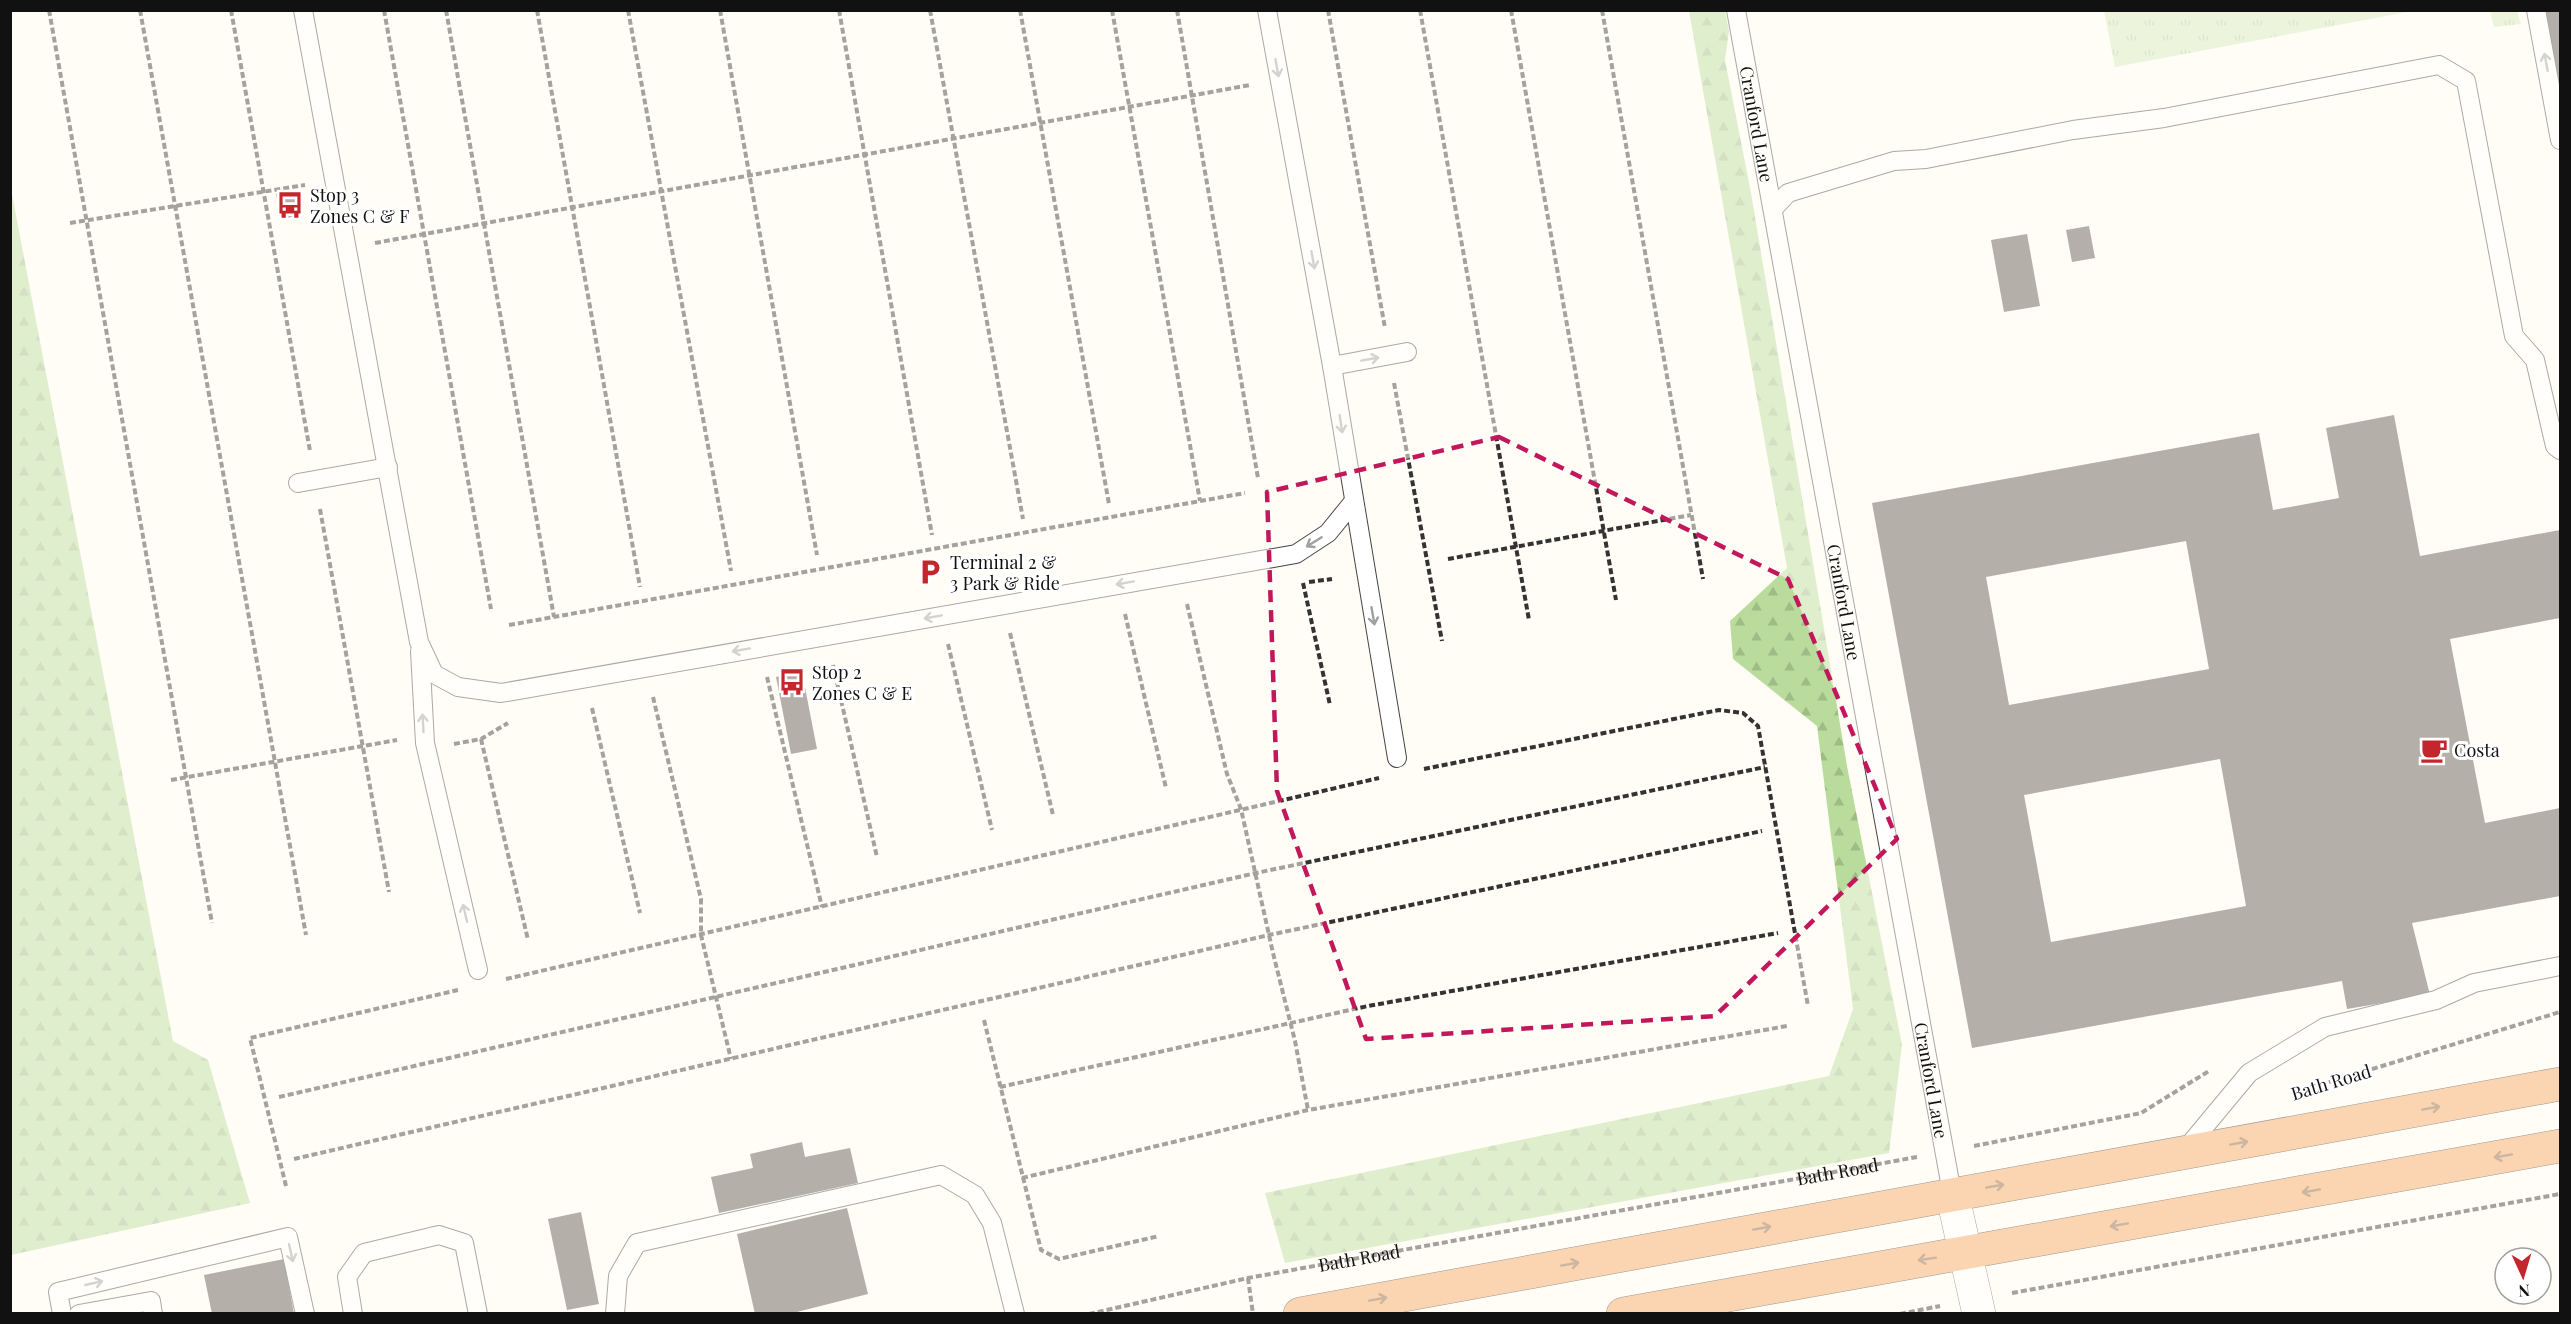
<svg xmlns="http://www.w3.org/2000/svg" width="2571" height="1324" font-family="'Playfair Display',serif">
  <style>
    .grass { fill: url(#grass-tufts) }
    .forest { fill: url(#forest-firs) }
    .building { fill: #5a524d; fill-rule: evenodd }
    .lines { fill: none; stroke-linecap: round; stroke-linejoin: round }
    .lane-casing { stroke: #444; stroke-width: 20 }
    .street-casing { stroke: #444; stroke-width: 34 }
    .highway-casing { stroke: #222; stroke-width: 34 }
    .path { stroke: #333; stroke-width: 4; stroke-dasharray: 6 3; stroke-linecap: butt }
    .lane { stroke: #fff; stroke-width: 18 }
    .street { stroke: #fff; stroke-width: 33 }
    .highway { stroke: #f5a25d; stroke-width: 33 }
    .oneway { stroke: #a0a0a0 }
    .oneway2 { stroke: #8e613b }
    .marked { fill: none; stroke: #c2185b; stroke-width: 4.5; stroke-dasharray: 12 8; stroke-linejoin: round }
    .labels { text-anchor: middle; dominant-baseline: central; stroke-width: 6; stroke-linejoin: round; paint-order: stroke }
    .street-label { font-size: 18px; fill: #111; stroke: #fff }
    .poi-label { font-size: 18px; fill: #111; stroke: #fff; text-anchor: start }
  </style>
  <defs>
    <pattern id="grass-tufts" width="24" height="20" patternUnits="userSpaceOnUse" patternTransform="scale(1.5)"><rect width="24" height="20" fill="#d5ebbd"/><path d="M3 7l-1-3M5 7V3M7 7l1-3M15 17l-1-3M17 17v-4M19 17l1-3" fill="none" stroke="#b6c8a1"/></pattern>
    <pattern id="forest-firs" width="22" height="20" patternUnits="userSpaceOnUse" patternTransform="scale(1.5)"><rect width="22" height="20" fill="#b9dc9c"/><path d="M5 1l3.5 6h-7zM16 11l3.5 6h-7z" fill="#9ebc85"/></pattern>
  </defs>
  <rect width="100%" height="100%" fill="#fffdf5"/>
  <g class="grass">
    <path d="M2104,11V10L2413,11L2115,67Z"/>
    <path d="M2490,11H2517L2521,24L2494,27Z"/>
  </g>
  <g class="forest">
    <path d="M1689,11H1725L1729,31L1725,60L1751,193L1847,766L1902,1045L1889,1153L1285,1263L1265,1193L1829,1076L1853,1009L1817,726L1733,659L1730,621L1787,568Z"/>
    <path d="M11,189L173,1041L208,1060L250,1203L11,1255Z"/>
  </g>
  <g class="building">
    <path d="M2542,10H2560V101Z"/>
    <path d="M299,191L303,215L281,219L276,194Z"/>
    <path d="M2089,226L2095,258L2072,262L2066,230Z"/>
    <path d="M2027,234L2040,306L2004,312L1991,240Z"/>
    <path d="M2394,415L2420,556L2560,530V618L2450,639L2485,823L2560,808V896L2412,923L2430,995L2347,1009L2342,981L1972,1048L1872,503L2259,433L2273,510L2339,498L2326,428ZM2186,541L2209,669L2009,705L1986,577ZM2220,759L2246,906L2051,942L2024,795Z"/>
    <path d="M802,672L817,749L791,754L776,677Z"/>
    <path d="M802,1142L805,1157L850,1148L858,1183L719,1213L711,1177L753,1168L750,1154Z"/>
    <path d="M847,1208L868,1294L789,1314H755L737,1234Z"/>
    <path d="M581,1212L599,1304L567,1310L548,1219Z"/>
    <path d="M284,1259L294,1314H212L204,1275Z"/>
  </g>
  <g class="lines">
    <defs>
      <g id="lane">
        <path d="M303,10L419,642L434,674L458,687L501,693L1296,554L1328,533L1354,501"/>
        <path d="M1267,10L1332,366L1397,758"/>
        <path id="s2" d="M1736,10L1952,1193"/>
        <path d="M2536,10L2560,140"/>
        <path d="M1773,209L1788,193L1894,161L1926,159L2073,130L2164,118L2439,65L2466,81L2514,336L2535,360L2555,446L2560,450"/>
        <path d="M1332,366L1407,352"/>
        <path d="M298,483L388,467"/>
        <path d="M420,651L425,743L478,970"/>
        <path d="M2185,1150L2249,1073L2325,1027L2436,1000L2474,983L2560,966"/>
        <path d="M62,1314L58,1292L288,1237L305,1314"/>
        <path d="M79,1314L151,1301L153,1314"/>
        <path d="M353,1314L347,1277L364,1253L439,1235L464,1243L478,1314"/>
        <path d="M615,1314L618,1276L637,1243L941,1175L975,1195L992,1223L1015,1314"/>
      </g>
      <path id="street" d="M1952,1193L1979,1314"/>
      <g id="highway">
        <path d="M1300,1314L2560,1084"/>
        <path d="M1623,1314L2560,1146"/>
      </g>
    </defs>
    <use href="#lane" class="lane-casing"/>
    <use href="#street" class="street-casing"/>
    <use href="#highway" class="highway-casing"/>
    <g class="path">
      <path d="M49,10L212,923"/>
      <path d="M140,10L306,935"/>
      <path d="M231,10L310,451"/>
      <path d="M384,10L491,609"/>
      <path d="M446,10L554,617"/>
      <path d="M537,10L640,587"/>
      <path d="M628,10L731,571"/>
      <path d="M720,10L817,555"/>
      <path d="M839,10L932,535"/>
      <path d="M930,10L1023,519"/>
      <path d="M1020,10L1109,504"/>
      <path d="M1112,10L1200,501"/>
      <path d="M1177,10L1258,478"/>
      <path d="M1328,10L1385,328"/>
      <path d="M1420,10L1529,620"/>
      <path d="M1511,10L1616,600"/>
      <path d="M1602,10L1703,579"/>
      <path d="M70,223L305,185"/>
      <path d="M375,243L1250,85"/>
      <path d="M1394,383L1442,641"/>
      <path d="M320,509L389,892"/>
      <path d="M1448,559L1691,515"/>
      <path d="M1309,582L1332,579"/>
      <path d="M1303,583L1330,705"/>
      <path d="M1187,604L1227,774L1241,809L1273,953L1295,1041L1308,1110"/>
      <path d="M1125,614L1166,788"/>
      <path d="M509,625L1245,493"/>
      <path d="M1010,633L1053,815"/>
      <path d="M948,644L992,830"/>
      <path d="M833,665L877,857"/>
      <path d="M767,677L822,907"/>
      <path d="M653,697L701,899V935L731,1059"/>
      <path d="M592,708L640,913"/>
      <path d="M481,739L528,940"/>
      <path d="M454,744L481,739L508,723"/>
      <path d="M1424,769L1719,710L1743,713L1758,726L1808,1006"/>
      <path d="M171,780L397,740"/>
      <path d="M506,979L1379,778"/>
      <path d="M984,1020L1041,1250L1059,1259L1159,1236"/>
      <path d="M1000,1087L1368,1006L1778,933"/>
      <path d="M2303,1090L2560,1012"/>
      <path d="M279,1097L1256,873L1765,767"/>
      <path d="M1974,1146L2141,1113L2209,1071"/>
      <path d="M294,1159L1269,935L1762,831"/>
      <path d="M1022,1178L1308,1110L1787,1026"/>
      <path d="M286,1186L250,1038L458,990"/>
      <path d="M1248,1278L1253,1314"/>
      <path d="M2012,1293L2560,1194"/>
      <path id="s1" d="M1089,1314L1248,1278L1917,1157"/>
      <path d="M1900,1314L1940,1306"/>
    </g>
    <use href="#lane" class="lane"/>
    <use href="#street" class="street"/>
    <use href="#highway" class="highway"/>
  </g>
  <defs><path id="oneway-shaft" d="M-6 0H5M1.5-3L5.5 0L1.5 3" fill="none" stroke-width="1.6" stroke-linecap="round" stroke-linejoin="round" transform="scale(1.5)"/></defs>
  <g class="oneway">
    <use href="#oneway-shaft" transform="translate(2546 62) rotate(-101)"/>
    <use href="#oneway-shaft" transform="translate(1277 68) rotate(80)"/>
    <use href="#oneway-shaft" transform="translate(1313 260) rotate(80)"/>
    <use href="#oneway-shaft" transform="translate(1370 359) rotate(-10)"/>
    <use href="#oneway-shaft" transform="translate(1341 424) rotate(81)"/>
    <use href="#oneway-shaft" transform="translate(1314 542) rotate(148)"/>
    <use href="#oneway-shaft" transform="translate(1125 583) rotate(170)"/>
    <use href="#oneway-shaft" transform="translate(1373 616) rotate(80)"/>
    <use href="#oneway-shaft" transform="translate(933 617) rotate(170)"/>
    <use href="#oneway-shaft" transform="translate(741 650) rotate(170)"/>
    <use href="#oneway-shaft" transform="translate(423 723) rotate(-93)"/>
    <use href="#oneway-shaft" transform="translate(465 913) rotate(-103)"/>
    <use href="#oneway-shaft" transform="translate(291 1253) rotate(77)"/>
    <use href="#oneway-shaft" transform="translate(94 1283) rotate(-13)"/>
  </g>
  <g class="oneway2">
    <use href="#oneway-shaft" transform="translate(2431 1108) rotate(-10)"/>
    <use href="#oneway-shaft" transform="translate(2239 1143) rotate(-10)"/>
    <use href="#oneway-shaft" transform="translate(2503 1156) rotate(170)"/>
    <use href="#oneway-shaft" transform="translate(1995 1186) rotate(-10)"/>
    <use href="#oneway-shaft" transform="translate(2311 1191) rotate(170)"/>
    <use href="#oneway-shaft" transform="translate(2119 1225) rotate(170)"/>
    <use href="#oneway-shaft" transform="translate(1762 1228) rotate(-10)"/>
    <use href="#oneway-shaft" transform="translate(1927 1259) rotate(171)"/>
    <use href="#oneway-shaft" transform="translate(1570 1264) rotate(-10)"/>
    <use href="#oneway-shaft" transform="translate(1378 1299) rotate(-10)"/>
  </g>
  <path d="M0 0H2571V1324H0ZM1499,437L1788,579L1897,839L1715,1016L1366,1039L1277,791L1267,492Z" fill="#fffdf5" fill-opacity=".55" fill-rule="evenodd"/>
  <path class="marked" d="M1499,437L1788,579L1897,839L1715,1016L1366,1039L1277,791L1267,492Z"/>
  <defs>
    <symbol id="bus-bare" viewBox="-9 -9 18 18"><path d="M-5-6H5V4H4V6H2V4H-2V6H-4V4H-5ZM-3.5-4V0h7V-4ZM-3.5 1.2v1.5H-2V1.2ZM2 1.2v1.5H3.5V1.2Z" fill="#c4262e" stroke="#fff" stroke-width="2.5" paint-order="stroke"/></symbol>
    <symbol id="parking-bare" viewBox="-9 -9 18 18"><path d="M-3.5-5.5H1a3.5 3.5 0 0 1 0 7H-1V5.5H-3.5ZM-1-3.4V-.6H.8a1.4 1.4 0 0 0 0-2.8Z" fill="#c4262e" stroke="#fff" stroke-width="2.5" paint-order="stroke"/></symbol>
    <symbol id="cafe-bare" viewBox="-9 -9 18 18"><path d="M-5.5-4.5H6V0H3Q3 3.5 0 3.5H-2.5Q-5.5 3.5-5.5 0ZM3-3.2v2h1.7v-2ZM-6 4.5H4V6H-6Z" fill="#c4262e" stroke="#fff" stroke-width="2.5" paint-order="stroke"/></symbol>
  </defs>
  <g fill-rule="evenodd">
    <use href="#bus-bare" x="271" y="186" width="38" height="38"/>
    <use href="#parking-bare" x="911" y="553" width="38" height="38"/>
    <use href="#bus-bare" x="773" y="663" width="38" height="38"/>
    <use href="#cafe-bare" x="2415" y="731" width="38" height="38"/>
  </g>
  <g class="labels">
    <g class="street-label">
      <text stroke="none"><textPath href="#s2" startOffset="116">Cranford Lane</textPath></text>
      <text stroke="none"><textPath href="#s2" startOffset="602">Cranford Lane</textPath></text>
      <text stroke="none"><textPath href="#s2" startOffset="1088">Cranford Lane</textPath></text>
      <text transform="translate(2331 1082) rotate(-17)">Bath Road</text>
      <text stroke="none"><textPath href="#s1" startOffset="762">Bath Road</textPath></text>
      <text stroke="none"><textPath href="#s1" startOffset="276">Bath Road</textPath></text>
    </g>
    <g class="poi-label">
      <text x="310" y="195">Stop 3<tspan x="310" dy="21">Zones C &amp; F</tspan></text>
      <text x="950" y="562">Terminal 2 &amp;<tspan x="950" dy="21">3 Park &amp; Ride</tspan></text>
      <text x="812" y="672">Stop 2<tspan x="812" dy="21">Zones C &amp; E</tspan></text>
      <text x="2454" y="750">Costa</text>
    </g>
  </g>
  <rect width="2571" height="1324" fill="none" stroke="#111111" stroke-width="24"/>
  <g transform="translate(2523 1276) rotate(176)"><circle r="28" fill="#ffffff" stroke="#a0a0a0" stroke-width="1.5"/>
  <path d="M0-4.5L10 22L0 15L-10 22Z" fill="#c4262e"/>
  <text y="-9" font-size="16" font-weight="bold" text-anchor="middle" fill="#111111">N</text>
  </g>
</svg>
